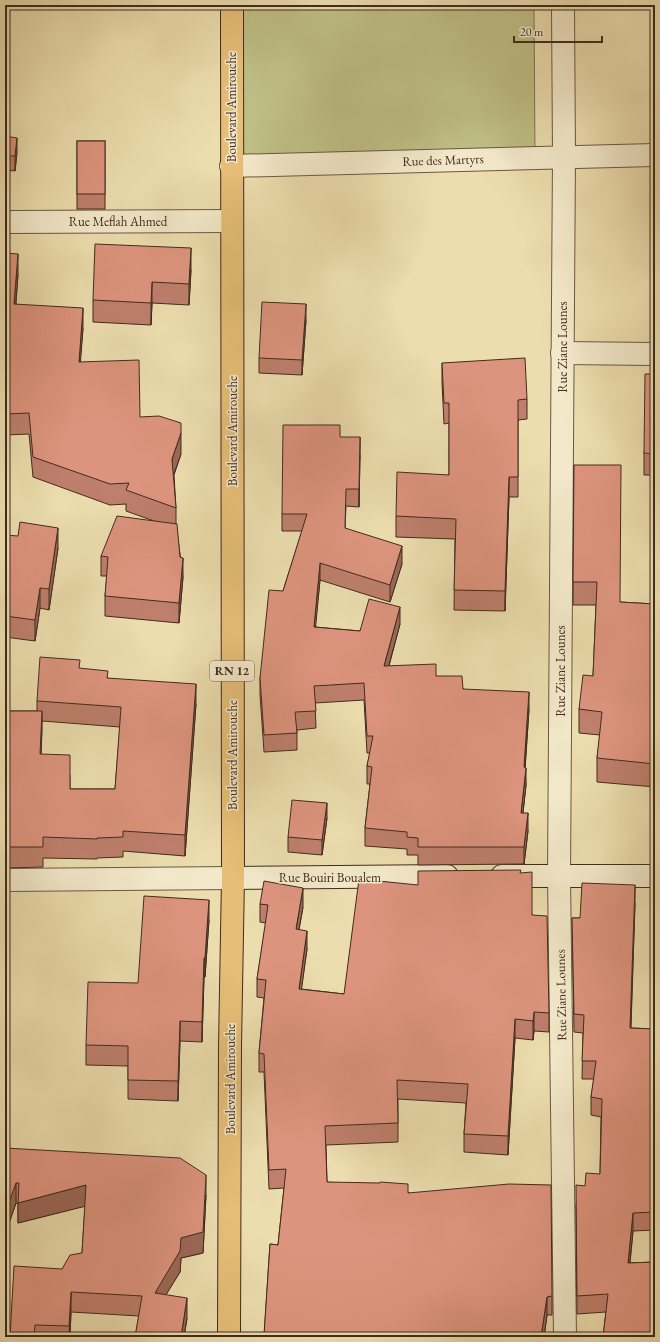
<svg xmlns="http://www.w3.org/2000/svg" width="660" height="1342" font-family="'EB Garamond',serif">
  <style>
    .green { fill: #bebf85; stroke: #7f7552 }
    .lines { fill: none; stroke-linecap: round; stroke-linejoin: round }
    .street-casing { stroke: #6b5843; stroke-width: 24 }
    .secondary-casing { stroke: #402b1f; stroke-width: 24 }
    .primary-casing { stroke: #402b1f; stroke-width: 24 }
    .street { stroke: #f3e9ca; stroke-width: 22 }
    .secondary { stroke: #f3e9ca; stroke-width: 22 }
    .primary { stroke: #e6be77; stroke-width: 22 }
    .wall { fill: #be7f6c; stroke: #402b1f; fill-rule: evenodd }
    .shaded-wall { fill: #9b6858; stroke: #402b1f }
    .building { fill: #dd947e; stroke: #402b1f }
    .labels { text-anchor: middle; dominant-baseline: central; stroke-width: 3; stroke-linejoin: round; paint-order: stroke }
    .shield { fill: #f3e9ca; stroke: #766452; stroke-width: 1 }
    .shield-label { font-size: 12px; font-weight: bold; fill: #402b1f }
    .street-label { font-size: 13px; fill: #402b1f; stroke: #f3e9ca }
  </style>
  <rect width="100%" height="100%" fill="#ecddae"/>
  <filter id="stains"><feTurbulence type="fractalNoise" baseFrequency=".005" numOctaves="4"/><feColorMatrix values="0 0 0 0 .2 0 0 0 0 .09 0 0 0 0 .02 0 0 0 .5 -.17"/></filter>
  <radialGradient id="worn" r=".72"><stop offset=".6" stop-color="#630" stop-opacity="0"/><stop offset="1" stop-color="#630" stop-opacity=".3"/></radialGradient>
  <path class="green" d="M230,5H534L535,158L231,160Z"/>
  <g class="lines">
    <defs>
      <g id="street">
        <path d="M563,5L564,157L559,876L565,1337"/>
        <path d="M231,166L655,155"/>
        <path d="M5,222L231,221"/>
        <path d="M562,353L655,354"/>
        <path d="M5,880L233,878"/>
      </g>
      <g id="secondary">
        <path d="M502,876H655"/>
        <path d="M233,878L447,876"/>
      </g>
      <path id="primary" d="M229,1337L230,1046L233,878L232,5"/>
    </defs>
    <use href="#street" class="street-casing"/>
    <use href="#secondary" class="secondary-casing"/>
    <use href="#primary" class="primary-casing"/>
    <use href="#street" class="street"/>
    <use href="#secondary" class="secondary"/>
    <use href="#primary" class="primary"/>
  </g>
  <g class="wall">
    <path d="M5,136L17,152L15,171L5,170Z"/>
    <rect x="77" y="141" width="28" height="68"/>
    <path d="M5,253L18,274L16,304L83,328L80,362L140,417L181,454L174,475L176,508V523L183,577L179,623L105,616V596L107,576H101V556L154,521L126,511V504L110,505L33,477L29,434L5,435Z"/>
    <path d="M191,270L189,305L152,303L151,325L93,322V300Z"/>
    <path d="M306,320L302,375L259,373V358Z"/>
    <path d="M442,363L527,399V419L518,420V497H509L505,611L454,610L455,539L396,537V516L449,475V423L444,424L442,383Z"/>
    <path d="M655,374V475H644V453Z"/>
    <path d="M340,437L360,454L359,507L346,506L345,528L402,564L390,602L320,580L315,627L360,631L400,624L389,666L436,676L463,689L529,709L525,768L526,785L523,813L528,831L524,864L418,865V855H407V849L365,846V828L370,784H367V766L370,753H367L364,700L315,703L316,728L297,730V750L264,752L260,695V678L283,591L302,531H282V514Z"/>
    <path d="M574,465L620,602L655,604V787L597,782V758L600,735L579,733V709L593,676L596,605H573Z"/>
    <path d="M5,535L58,548L49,610L40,608L35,641L5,637Z"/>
    <path d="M80,669L108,678L196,704L185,856L123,851V857L97,858V859L43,858V867L5,868V711H37V701ZM42,721L120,727L115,789H70V775L41,754Z"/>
    <path d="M327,818L322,855L288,852V837Z"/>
    <path d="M521,873L532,915L549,1013V1032L534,1031L533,1040L515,1038L508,1155L464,1152V1134L466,1103L398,1099V1142L326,1145L327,1182L408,1192L552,1296V1315H547L544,1337H264L270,1244L278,1245L284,1188L269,1189L264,1072H259V1053L264,998L257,997V979L266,923L260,922V904L303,907L299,929L307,949L301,989L344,994L418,885Z"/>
    <path d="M635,903L631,1028L655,1029V1230L633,1231L630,1263L655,1262V1337H603L606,1312L577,1314L576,1204L585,1186L600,1174L601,1117L591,1115V1097L594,1079H582L583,1033L574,1032L572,918H580Z"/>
    <path d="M209,920L205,977H204L202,1042L180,1041L178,1101L128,1099V1066L86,1065V1045Z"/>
    <path d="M5,1119L7,1140V1149L206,1195L203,1253L181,1258L180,1272L166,1294L187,1318L184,1337H135L139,1316L71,1312L70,1337H10L62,1269L82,1253L85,1206L18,1223V1204L16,1203L8,1226Z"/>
  </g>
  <g class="shaded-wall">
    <path d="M17,138V152L15,171V156Z"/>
    <path d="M191,248V270L189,305V284Z"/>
    <path d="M18,254V274L14,324V304Z"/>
    <path d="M152,282V303L151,325V303Z"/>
    <path d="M306,304V320L302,375V360Z"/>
    <path d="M83,308V328L79,382V362Z"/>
    <path d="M181,433V454L172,479V459Z"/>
    <path d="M360,437V454L359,507V489Z"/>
    <path d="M509,477V497L505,611V591Z"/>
    <path d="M58,528V548L49,610V589Z"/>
    <path d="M402,546V564L390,602V585Z"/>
    <path d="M183,558V577L179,623V603Z"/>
    <path d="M320,563V580L314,644V627Z"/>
    <path d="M40,588V608L35,641V620Z"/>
    <path d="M400,607V624L384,683V666Z"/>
    <path d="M196,684V704L185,856V835Z"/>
    <path d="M529,692V709L524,785V767Z"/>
    <path d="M42,711V732L40,775V754Z"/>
    <path d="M526,768V785L521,830V813Z"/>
    <path d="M327,803V818L322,855V840Z"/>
    <path d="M528,813V831L524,864V847Z"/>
    <path d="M635,885V903L630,1046V1028Z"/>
    <path d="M303,888V907L296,947V929Z"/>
    <path d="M209,900V920L205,977V958Z"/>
    <path d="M307,931V949L299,1008V989Z"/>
    <path d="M8,943V963L5,1005V985Z"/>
    <path d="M204,958V977L202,1042V1022Z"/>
    <path d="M534,1012V1031L533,1040V1021Z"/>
    <path d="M515,1019V1038L508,1155V1136Z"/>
    <path d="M180,1021V1041L178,1101V1081Z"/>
    <path d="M7,1119V1140L5,1169V1148Z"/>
    <path d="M206,1175V1195L203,1253L181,1258L180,1272L155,1313V1293L181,1238Z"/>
    <path d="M16,1183V1203L8,1226L5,1227V1206Z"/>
    <path d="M86,1185V1206L18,1223V1203Z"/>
    <path d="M633,1213V1231L628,1281V1263Z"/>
    <path d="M71,1292V1312L70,1337H69Z"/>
    <path d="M547,1297V1315L544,1337H541Z"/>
    <path d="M187,1298V1318L184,1337H181Z"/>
  </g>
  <g class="building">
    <path d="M5,136L17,138L15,156H5Z"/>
    <rect x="77" y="141" width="28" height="53"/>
    <path d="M95,244L191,248L189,284L152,282L151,303L93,300Z"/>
    <path d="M5,253L18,254L14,304L83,308L79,362L139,360L140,417L159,416L181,423V433L172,459L176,508L126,490L129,483L110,484L33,457L29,413L5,414Z"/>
    <path d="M262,302L306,304L302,360L259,358Z"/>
    <path d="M525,358L527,399L518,400V477H509L505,591L454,590L456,519L396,516L397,472L449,475V403H444L442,363Z"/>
    <path d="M645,374H655V454L644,453Z"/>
    <path d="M283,425H340V437H360L359,489H346L345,528L402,546L390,585L320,563L314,627L360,631L369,599L400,607L384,666L436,664V676H462L463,689L529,692L524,767L526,768L521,813H528L524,847H418V838L407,837V832L365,828L372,767L367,766L373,736H367L364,683L314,686L316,711L295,712L297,733L264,735L260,678L269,590L283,591L307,514H282Z"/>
    <path d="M574,465H621L620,602L655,604V764L597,758L602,712L579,709L583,675L593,676L597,582H573Z"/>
    <path d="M117,516L177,524L180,557L183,558L179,603L105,596L108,557L101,556Z"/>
    <path d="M20,522L58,528L49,589L40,588L35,620L5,616V535L18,536Z"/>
    <path d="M40,657L80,660L79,668L108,671L107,678L196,684L185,835L123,831V837L97,838V839L43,837V847H5V711H42L40,754L70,755V789H115L121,707L37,701Z"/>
    <path d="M292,800L327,803L322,840L288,837Z"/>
    <path d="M521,870L520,873L532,872V915L547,916L549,1013L534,1012L533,1021L515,1019L508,1136L464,1134L468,1084L397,1080L398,1123L325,1126L327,1182L380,1183V1182L408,1184V1193L509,1184L551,1185L552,1296L547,1297L541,1337H274V1336L264,1335L270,1244L278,1245L286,1169L269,1170L264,1054L259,1053L266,980L257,979L268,905L260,904L264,881L303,888L296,929L307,931L299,989L344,994L359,879L418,885V871Z"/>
    <path d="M582,883L635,885L630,1028L655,1029V1212L633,1213L628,1263L655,1262V1335L637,1332V1337H603L608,1294L577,1296L576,1185L585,1186L586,1173L600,1174L602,1099L591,1097L596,1061H582L584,1015L574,1014L572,918H580Z"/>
    <path d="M144,896L209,900L205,958H204L202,1022L180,1021L178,1081L128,1080V1046L86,1045L88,982L138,983Z"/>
    <path d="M5,943H8L5,985Z"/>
    <path d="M5,1119H7L5,1148L180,1158L206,1175L203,1232L181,1238L180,1251L155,1293L187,1298L181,1337H135L142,1296L71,1292L69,1326L35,1325L34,1337H10L14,1266L62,1269L70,1255L82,1253L86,1185L18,1203L19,1183H16L8,1205L5,1206Z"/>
  </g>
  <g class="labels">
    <rect class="shield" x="210" y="661" width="44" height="20" rx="3"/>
    <g class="shield-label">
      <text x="232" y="671">RN 12</text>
    </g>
    <g class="street-label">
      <text transform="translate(231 107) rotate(-90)">Boulevard Amirouche</text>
      <text transform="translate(443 160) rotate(-2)">Rue des Martyrs</text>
      <text x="118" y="221">Rue Meflah Ahmed</text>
      <text transform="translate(562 347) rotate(-90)">Rue Ziane Lounes</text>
      <text transform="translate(232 431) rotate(-90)">Boulevard Amirouche</text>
      <text transform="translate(560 671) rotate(-90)">Rue Ziane Lounes</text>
      <text transform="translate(232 755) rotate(-90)">Boulevard Amirouche</text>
      <text x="330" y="877">Rue Bouiri Boualem</text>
      <text transform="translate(561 995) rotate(-91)">Rue Ziane Lounes</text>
      <text transform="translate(230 1079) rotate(-90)">Boulevard Amirouche</text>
    </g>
  </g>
  <rect width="660" height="1342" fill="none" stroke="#ecddae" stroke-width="20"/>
  <rect x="6" y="6" width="648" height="1330" fill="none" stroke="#402b1f" stroke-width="2"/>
  <rect x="10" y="10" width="640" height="1322" fill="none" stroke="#402b1f"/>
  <path d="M514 36v6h88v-6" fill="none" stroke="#402b1f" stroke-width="2"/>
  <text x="520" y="36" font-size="12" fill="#402b1f" stroke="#f3e9ca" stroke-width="3" paint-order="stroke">20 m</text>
  <rect width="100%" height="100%" filter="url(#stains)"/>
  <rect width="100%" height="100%" fill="url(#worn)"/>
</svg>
